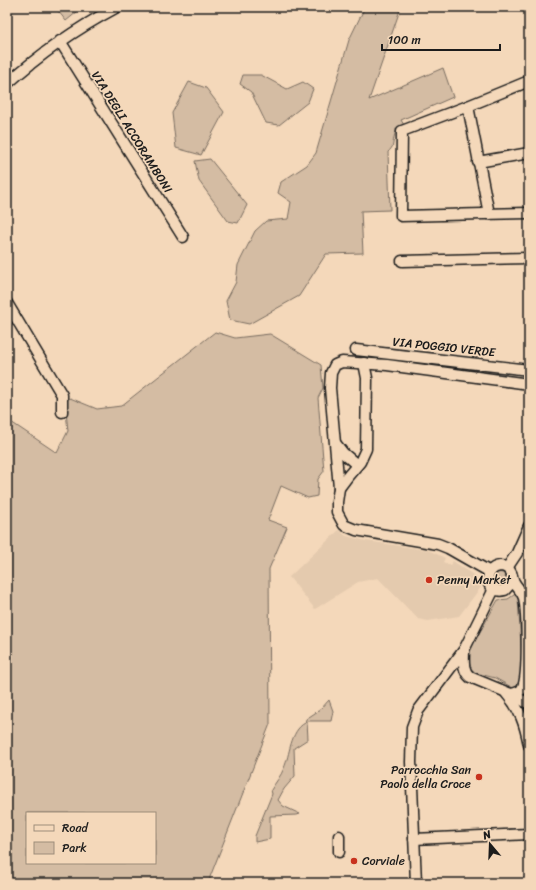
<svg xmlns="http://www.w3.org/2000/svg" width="536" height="890" font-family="Sriracha,sans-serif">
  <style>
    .built { fill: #e4caae }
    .green { fill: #d4bca3; stroke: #786c60; fill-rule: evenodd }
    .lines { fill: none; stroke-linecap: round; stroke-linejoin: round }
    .minor-tunnel { stroke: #c9b29a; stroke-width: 10; stroke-dasharray: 10 5; stroke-linecap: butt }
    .minor-casing { stroke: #1c1c1c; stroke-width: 13 }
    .minor { stroke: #f4d8ba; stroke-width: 10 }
    .poi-dot { fill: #c8321e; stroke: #f4d8ba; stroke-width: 1.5 }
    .labels { text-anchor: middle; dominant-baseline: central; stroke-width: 3.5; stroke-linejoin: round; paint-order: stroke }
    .street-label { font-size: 12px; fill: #1c1c1c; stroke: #f4d8ba }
    .poi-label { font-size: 12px; fill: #1c1c1c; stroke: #f4d8ba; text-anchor: start }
  </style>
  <rect width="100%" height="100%" fill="#f4d8ba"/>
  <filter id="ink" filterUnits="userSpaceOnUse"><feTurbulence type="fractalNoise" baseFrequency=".025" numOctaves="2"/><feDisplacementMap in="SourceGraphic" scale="8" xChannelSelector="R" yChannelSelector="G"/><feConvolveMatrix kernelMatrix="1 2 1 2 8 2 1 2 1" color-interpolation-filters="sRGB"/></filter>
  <g filter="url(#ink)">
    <path class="built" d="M339,530L346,536L366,541L428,550L445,558L443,562L450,565L453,561L476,577L481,587L459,616L428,621L418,619L378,578L358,582L315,609L289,577Z"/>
    <g class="green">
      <path d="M55,7H83L66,21Z"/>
      <path d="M365,7H401L369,100L443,68L453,97L401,120L404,125C395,129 394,135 393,144C393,147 390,150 388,152L390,210L361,211L363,253L326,254L299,296L249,324L230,320L226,301L236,282L238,265L255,231L266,221L288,219L291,202L278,193L281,182L307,165L316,153L349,40Z"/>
      <path d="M243,75H261L287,89L303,82L313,89L308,102L279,125L266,123L251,92L240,84Z"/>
      <path d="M189,82L206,88L224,112L201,155L176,148L172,113Z"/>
      <path d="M210,159L247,205L238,223L228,221L199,181L195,161Z"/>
      <path d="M215,332L235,338L270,334L321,365L323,388L318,398L324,471L318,479L317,496L308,498L281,486L268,520L287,527L269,569L270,724L210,877V883H7V421L8,420L57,453L68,431L65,402L70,398L97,409L121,406ZM27,813H155V863H27Z"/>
      <circle cx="500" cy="578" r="5.5"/>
      <path d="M514,595L518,598L523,678L518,687L513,688L495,678L476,673L471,669L469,664L468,653L498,600L508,599Z"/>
      <path d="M329,700L333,711L331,721H307L308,739L294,748L295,776L284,789L278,800L283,806L300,814L297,815L270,816V839L255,842V836L272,794L271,790C275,783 281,776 284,768C290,755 290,731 305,723L306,719L321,709Z"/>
    </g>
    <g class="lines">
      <path class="minor-tunnel" d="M527,673L529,695"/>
      <defs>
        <g id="minor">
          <path d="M60,41L183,237"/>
          <path d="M529,81L468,106L402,131L401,216L529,213"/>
          <path d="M7,84C41,53 76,29 117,7"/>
          <path d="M468,106L489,214"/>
          <path d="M478,162L529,153"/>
          <path d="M402,261L529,258"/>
          <path d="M7,303L62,395V412"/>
          <path d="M356,350L529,370"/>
          <path d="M336,444L343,453L357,465"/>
          <path d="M339,488L348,476L360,462L366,449L367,378L364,363"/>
          <path d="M507,568L517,553L529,526"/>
          <path d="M490,572L448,548L438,544L356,530L344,525L337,512V502L339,488L330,388L331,373L335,365L342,362L387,365L529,384"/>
          <path d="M464,650C464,660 462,670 470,677L511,694L529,704"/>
          <path d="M506,693C520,709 525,724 529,745"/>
          <path d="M511,694C515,693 520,692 522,689C529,677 527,612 524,598C522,591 517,588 514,582C512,579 513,575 510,571C508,568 504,566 500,566C482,568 485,595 505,590L513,581"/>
          <path d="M339,836V852"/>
          <path d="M414,839L529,834"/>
          <path d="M416,883L411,762L412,727L418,711L464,650L494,589"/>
        </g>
      </defs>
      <use href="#minor" class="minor-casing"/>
      <use href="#minor" class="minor"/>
    </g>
  </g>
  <g class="poi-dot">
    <circle cx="429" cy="580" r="4"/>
    <circle cx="479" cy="777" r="4"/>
    <circle cx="354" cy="861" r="4"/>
  </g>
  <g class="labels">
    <g class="street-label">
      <text transform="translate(132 132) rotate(58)">VIA DEGLI ACCORAMBONI</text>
      <text transform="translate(444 347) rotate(6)">VIA POGGIO VERDE</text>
    </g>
    <g class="poi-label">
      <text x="437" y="580">Penny Market</text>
      <text x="471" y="770" text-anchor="end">Parrocchia San<tspan x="471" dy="14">Paolo della Croce</tspan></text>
      <text x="362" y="861">Corviale</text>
    </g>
  </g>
  <rect width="536" height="890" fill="none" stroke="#f4d8ba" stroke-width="24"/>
  <rect x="12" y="12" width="512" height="866" fill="none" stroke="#1c1c1c" stroke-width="1.5" filter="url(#ink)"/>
  <rect x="26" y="812" width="130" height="52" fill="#f4d8ba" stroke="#9e8d7b"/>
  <rect x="34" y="825" width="20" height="6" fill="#f4d8ba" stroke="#9e8d7b"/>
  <text x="62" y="832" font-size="12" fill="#1c1c1c">Road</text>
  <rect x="34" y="842" width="20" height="12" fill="#d4bca3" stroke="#9e8d7b"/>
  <text x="62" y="852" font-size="12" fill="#1c1c1c">Park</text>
  <g transform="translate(490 844) rotate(341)" stroke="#f4d8ba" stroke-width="3" paint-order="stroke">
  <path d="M0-3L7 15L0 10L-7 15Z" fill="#1c1c1c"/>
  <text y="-6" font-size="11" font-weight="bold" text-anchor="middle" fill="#1c1c1c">N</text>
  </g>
  <path d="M382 44v6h118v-6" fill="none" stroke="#1c1c1c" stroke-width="2"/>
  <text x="388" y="44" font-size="12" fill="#1c1c1c" stroke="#f4d8ba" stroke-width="3" paint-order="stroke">100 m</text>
</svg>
